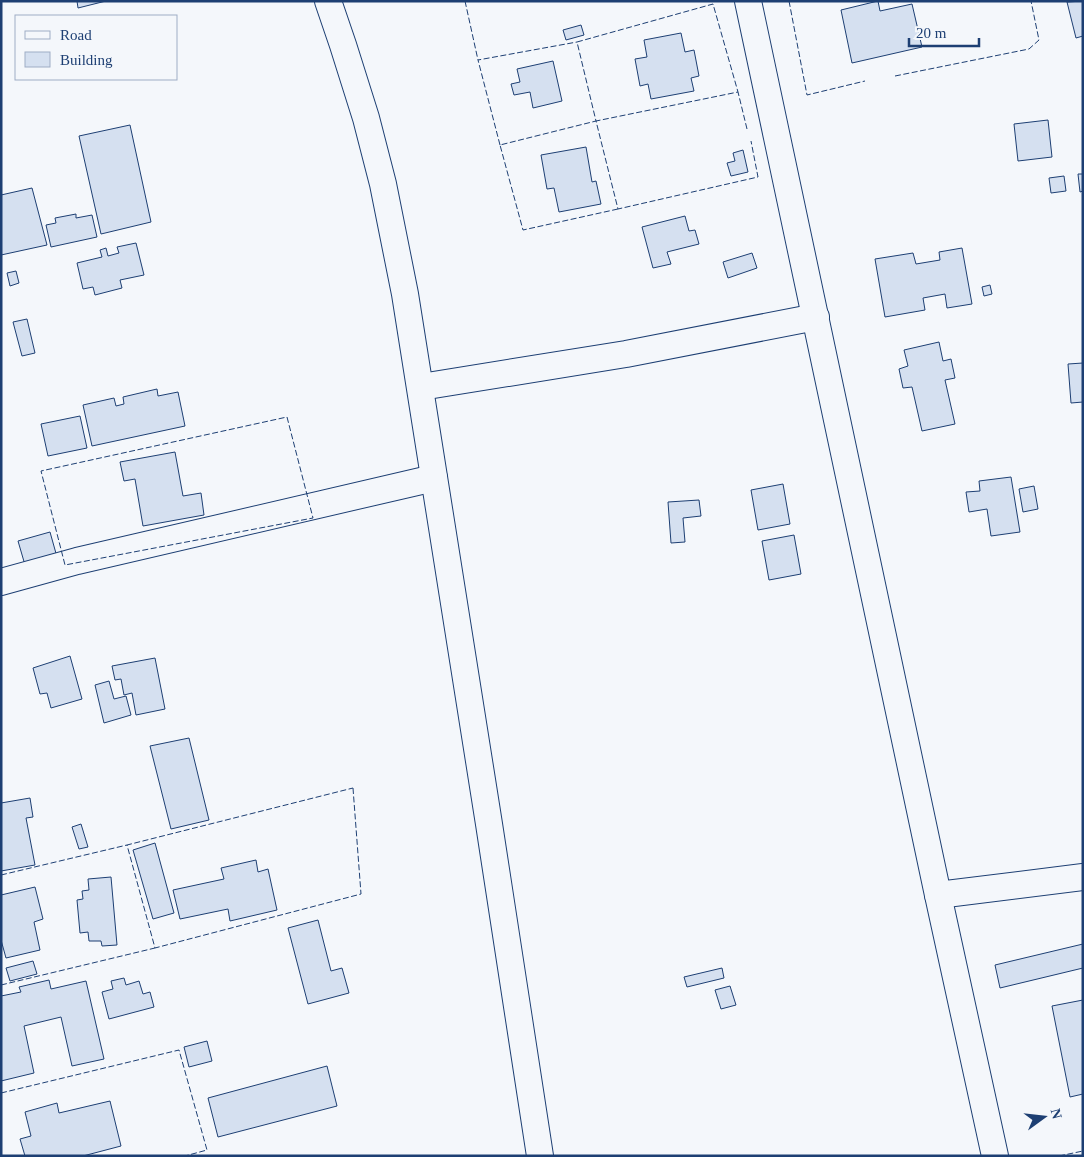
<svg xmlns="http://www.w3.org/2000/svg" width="1084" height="1157" font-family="Georgia,serif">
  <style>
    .building { fill: #d5e0f0; stroke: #1d3f73 }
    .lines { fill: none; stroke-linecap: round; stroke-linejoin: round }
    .minor-casing { stroke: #1d3f73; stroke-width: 28 }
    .minor { stroke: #f4f7fb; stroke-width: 26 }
    .fence { stroke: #1d3f73; stroke-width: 1; stroke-dasharray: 6 2.5; stroke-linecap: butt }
  </style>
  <rect width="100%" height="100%" fill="#f4f7fb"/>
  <g class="building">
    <path d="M77,1H106L78,8Z"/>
    <path d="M878,1L880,11L912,4L922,47L852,63L841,10Z"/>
    <path d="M1083,1V36L1076,38L1067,2Z"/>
    <path d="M581,25L584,35L566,40L563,30Z"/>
    <path d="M681,33L685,52L694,50L699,76L691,78L694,91L651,99L648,84L640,86L635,59L647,57L644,40Z"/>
    <path d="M553,61L562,101L533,108L530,92L514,95L511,84L520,82L517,69Z"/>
    <path d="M1048,120L1052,157L1018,161L1014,124Z"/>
    <path d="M130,125L151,222L101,234L79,136Z"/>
    <path d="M586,147L592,182L596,181L601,204L559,212L554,188L547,189L541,155Z"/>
    <path d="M743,150L748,172L731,176L727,163L735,161L733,153Z"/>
    <path d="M1078,174H1083V191L1080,192Z"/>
    <path d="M1064,176L1066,191L1051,193L1049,178Z"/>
    <path d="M32,188L47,245L1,255V195Z"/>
    <path d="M76,214V218L92,215L97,237L51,247L46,225L56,223L55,218Z"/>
    <path d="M685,216L689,231L695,230L699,244L667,252L671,264L653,268L642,227Z"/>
    <path d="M136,243L144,275L120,280L122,288L95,295L93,287L83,289L77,263L102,257L100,250L106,248L108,256L119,253L117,247Z"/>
    <path d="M962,248L972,304L947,308L945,294L923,298L925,310L885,317L875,259L913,253L916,264L940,260L939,252Z"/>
    <path d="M752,253L757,268L728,278L723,262Z"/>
    <path d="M16,271L19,283L10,286L7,273Z"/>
    <path d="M990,285L992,294L984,296L982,287Z"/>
    <path d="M27,319L35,353L22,356L13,322Z"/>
    <path d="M939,342L943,361L951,359L955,378L945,380L955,424L922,431L912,387L903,388L899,369L908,366L904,350Z"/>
    <path d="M1083,363V402L1071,403L1068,364Z"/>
    <path d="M157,389L158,396L178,392L185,426L92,446L83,405L114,398L116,406L124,404L123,397Z"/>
    <path d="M80,416L87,448L48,456L41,424Z"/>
    <path d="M175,452L183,496L201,493L204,515L143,526L135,479L124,481L120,462Z"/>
    <path d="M1011,477L1020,532L991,536L987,509L969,512L966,492L980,491L979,481Z"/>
    <path d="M783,484L790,524L758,530L751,490Z"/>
    <path d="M1034,486L1038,509L1023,512L1019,489Z"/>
    <path d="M699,500L701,516L683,518L685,542L671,543L668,502Z"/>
    <path d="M50,532L57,557L25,565L18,541Z"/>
    <path d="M794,535L801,574L769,580L762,541Z"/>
    <path d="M70,656L82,699L51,708L47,693L40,694L33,668Z"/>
    <path d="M155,658L165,709L136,715L132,693L124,695L121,679L115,680L112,666Z"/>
    <path d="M109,681L114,699L126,696L131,715L104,723L95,685Z"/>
    <path d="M189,738L209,820L171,829L150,746Z"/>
    <path d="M30,798L33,817L26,818L35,865L1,871V803Z"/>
    <path d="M81,824L88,847L79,849L72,827Z"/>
    <path d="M155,843L174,913L153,919L133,850Z"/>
    <path d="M256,860L258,872L268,869L277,910L230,921L228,909L180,919L173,890L224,879L221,868Z"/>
    <path d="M111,877L117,945L102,946L101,941H89L88,932L80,933L77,900L83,899L82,891L89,890L88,879Z"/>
    <path d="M35,887L43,919L34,922L40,950L6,958L1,940V895Z"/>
    <path d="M318,920L331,971L342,968L349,993L308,1004L288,928Z"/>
    <path d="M1083,944V968L1000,988L995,965Z"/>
    <path d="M33,961L37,974L10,981L6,968Z"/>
    <path d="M722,968L724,978L687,987L684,977Z"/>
    <path d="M124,978L126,985L139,981L143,994L150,992L154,1007L109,1019L102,992L113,989L111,981Z"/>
    <path d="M49,980L51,989L86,981L104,1059L72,1066L61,1017L24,1026L34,1073L1,1081V996L21,992L19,987Z"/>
    <path d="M730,986L736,1005L721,1009L715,990Z"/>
    <path d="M1083,1000V1094L1070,1097L1052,1006Z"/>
    <path d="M207,1041L212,1061L189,1067L184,1047Z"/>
    <path d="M327,1066L337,1106L218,1137L208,1098Z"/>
    <path d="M110,1101L121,1146L83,1156H25L20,1139L31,1136L25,1112L57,1103L59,1113Z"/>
  </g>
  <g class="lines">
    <defs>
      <g id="minor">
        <path d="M328,1L343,45L366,118L383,184L405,294L489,824L540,1156"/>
        <path d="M748,1L938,895L995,1156"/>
        <path d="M421,387L626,354L816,317"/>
        <path d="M1,582L77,561L434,478"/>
        <path d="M938,895L1083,877"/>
      </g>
    </defs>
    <use href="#minor" class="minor-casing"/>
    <use href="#minor" class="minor"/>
    <g class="fence">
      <path d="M465,1L478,60"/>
      <path d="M789,1L807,95L865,81"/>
      <path d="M895,76L1029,49L1039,40L1031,1"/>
      <path d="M747,129L738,92L596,121L618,209L758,177L751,141"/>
      <path d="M500,145L478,60L577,42"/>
      <path d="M618,209L523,230L500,145L596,121L577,42L713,4L738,92"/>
      <path d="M287,417L313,518L65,565L41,471Z"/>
      <path d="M353,788L361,894L155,948L127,845Z"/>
      <path d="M1,875L127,845"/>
      <path d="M1,985L155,948"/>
      <path d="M1,1093L179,1050L207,1150L185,1156"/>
      <path d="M1059,1156L1083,1151"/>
    </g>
  </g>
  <rect width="1084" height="1157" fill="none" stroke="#1d3f73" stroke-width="5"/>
  <rect x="15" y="15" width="162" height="65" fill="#f4f7fb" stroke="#9eadc5"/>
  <rect x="25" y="31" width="25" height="8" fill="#f4f7fb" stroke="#9eadc5"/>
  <text x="60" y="40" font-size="15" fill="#1d3f73">Road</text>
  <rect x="25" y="52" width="25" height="15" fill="#d5e0f0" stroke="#9eadc5"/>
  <text x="60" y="65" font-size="15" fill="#1d3f73">Building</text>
  <g transform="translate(1044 1117) rotate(75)" stroke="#f4f7fb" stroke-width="4" paint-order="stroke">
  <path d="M0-4L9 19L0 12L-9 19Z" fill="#1d3f73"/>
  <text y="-8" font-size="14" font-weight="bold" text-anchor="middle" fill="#1d3f73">N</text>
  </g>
  <path d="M909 38v8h70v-8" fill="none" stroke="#1d3f73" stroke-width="2.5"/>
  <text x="916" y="38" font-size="15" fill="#1d3f73" stroke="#f4f7fb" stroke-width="4" paint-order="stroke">20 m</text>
</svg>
